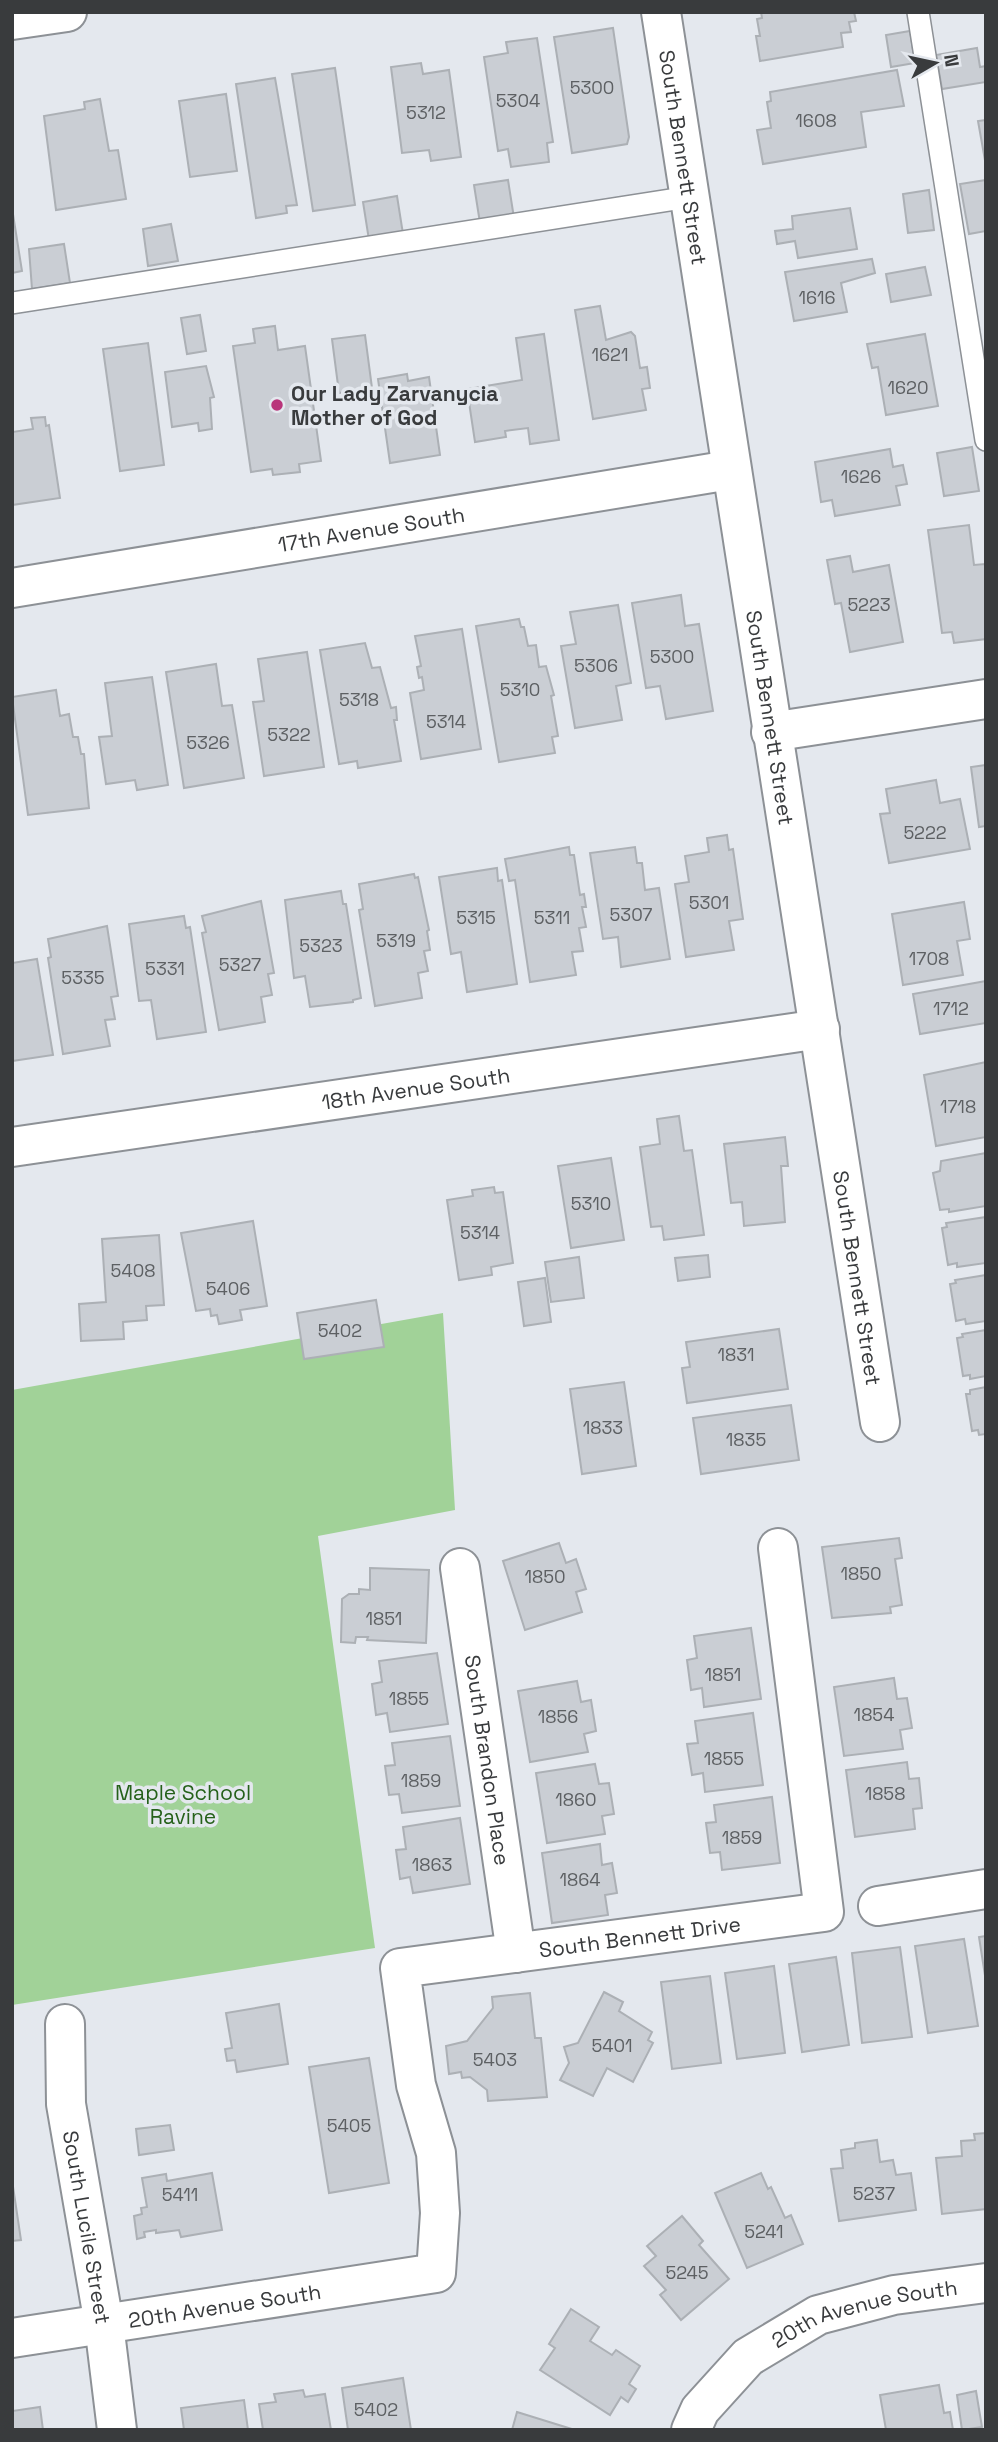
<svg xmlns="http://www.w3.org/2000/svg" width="998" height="2442" font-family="'Space Grotesk',sans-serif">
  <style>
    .green { fill: #a1d298 }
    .building { fill: #caced4; stroke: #acb0b5; stroke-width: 2 }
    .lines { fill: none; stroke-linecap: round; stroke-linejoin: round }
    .lane-casing { stroke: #8d9196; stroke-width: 24 }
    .street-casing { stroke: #8d9196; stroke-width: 42 }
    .lane { stroke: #fff; stroke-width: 21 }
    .street { stroke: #fff; stroke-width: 38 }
    .poi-dot { fill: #b9357a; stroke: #e4e8ee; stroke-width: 2.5 }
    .labels { text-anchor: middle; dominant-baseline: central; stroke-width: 7; stroke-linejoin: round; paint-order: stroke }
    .number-label { font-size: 18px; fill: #5d6063 }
    .street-label { font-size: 21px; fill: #393b3d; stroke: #e4e8ee }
    .poi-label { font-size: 21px; font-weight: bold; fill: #393b3d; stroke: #e4e8ee; text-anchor: start }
    .park-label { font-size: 21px; fill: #25611a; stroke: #e4e8ee }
  </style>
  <rect width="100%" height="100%" fill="#e4e8ee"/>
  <path class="green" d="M443,1313L455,1510L318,1536L375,1948L12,2005V1390Z"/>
  <g class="building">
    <path d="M761,12H854L856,21L849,22L851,32L841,33L843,47L760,61L756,36H760L757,19L762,18Z"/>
    <path d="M613,28L629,137L627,144L572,153L554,37Z"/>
    <path d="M910,31L915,63L891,67L886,35Z"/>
    <path d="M537,38L553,142L547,143L549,162L511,167L508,149L498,151L484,57L508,53L506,42Z"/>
    <path d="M977,48L980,67L986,66V82L942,89L936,55Z"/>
    <path d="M421,63L423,74L449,70L461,157L431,161L429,150L402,153L391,67Z"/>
    <path d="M335,68L355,205L313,211L292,74Z"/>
    <path d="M897,70L904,106L861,112L866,147L763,164L757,130L771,128L767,102L771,101L770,92Z"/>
    <path d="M275,78L297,205L286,206L287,213L256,218L236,84Z"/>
    <path d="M226,94L237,171L190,177L179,101Z"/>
    <path d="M100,99L109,151L118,150L126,199L56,210L44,116L85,109L84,102Z"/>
    <path d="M986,120V166L978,121Z"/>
    <path d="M508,180L514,218L480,223L474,185Z"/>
    <path d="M986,180V231L969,234L960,184Z"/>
    <path d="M929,190L934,230L908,233L903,194Z"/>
    <path d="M397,196L403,234L369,240L363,202Z"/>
    <path d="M12,208L22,271L12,273Z"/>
    <path d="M850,208L857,249L798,258L795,241L777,244L775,231L793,229L792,216Z"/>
    <path d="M171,224L178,261L148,266L143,229Z"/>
    <path d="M64,244L70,283L32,289L29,249Z"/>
    <path d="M872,259L875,273L841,283L847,312L794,321L785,272Z"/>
    <path d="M925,267L931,295L891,302L886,274Z"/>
    <path d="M600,306L606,340L631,332L635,336L640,368L647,367L650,388L642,389L646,410L593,419L575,310Z"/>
    <path d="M200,315L206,351L187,354L181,318Z"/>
    <path d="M275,326L278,350L305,346L321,461L299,464L300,472L273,475L272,469L251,472L233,346L255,343L253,329Z"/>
    <path d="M544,334L559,440L530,444L528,428L505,431L506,437L475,442L467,389L522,380L516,338Z"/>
    <path d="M925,334L938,406L886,415L878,367L872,368L867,344Z"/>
    <path d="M365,335L372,388L339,393L332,339Z"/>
    <path d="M148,343L164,465L120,471L103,349Z"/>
    <path d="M206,366L214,397L210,398L212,429L199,431L198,423L172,427L165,372Z"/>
    <path d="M407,374L408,381L429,377L440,455L390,463L378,379Z"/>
    <path d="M45,417L46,426L49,425L60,498L12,505V432L33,429L31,418Z"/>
    <path d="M972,447L979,491L944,496L937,453Z"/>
    <path d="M890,449L893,467L903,465L907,484L896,486L900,505L835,516L832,500L821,502L815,462Z"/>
    <path d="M969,525L974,565L985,564L986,639L954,643L952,632L942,633L928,530Z"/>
    <path d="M850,556L853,572L889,565L903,642L850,652L841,603L835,604L827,560Z"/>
    <path d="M681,595L685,626L699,624L713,711L666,719L660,686L646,688L632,603Z"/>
    <path d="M618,605L631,683L616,686L622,720L575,728L561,646L576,644L570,612Z"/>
    <path d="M519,619L521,627H524L528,646L536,645L539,667L546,666L554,695L551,696L558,736L552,737L555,753L499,762L476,626Z"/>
    <path d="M462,629L481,749L421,759L410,693L424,690L422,677L419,678L417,667L421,666L415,636Z"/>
    <path d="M365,643L372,668L380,667L391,708L396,707L397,720H394L401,761L358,768L357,761L339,764L320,650Z"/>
    <path d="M307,652L324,767L264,776L253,702L264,701L258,659Z"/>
    <path d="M216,664L222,706L232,705L244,778L184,788L166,672Z"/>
    <path d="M152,677L168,785L137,790L135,780L106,784L99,737L112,736L105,683Z"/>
    <path d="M56,690L60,716L69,714L73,737H78L81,754H84L89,808L28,815L12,697Z"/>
    <path d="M986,765V826L979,827L971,767Z"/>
    <path d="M936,780L940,803L960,799L970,849L889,863L880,814L890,813L886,789Z"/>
    <path d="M727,835L729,850L733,849L743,919L729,921L734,950L686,957L675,884L689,882L685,856L709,852L707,838Z"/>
    <path d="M569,847L570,855H574L580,895L584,894L586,907H582L586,927L579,928L583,951L572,952L576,975L530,982L515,880L509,881L505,859Z"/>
    <path d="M635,847L637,863H642L645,890L659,888L670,959L621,967L618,937L603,939L590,853Z"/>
    <path d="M497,868L498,881L502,880L517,984L467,992L461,952L451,954L439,877Z"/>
    <path d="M414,874L415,878L418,877L429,930L427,931L430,950L424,951L428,971L418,973L422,998L375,1006L359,910L363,909L359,884Z"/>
    <path d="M341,891L343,904H346L361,998L353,1000V1002L310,1007L305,976L294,978L285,900Z"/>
    <path d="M261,901L274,973L268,974L272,995L261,997L265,1022L219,1030L202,933L206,932L202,916Z"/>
    <path d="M964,902L970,939L957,941L963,975L903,985L892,914Z"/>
    <path d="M184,916L186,928L190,927L206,1032L157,1039L151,1000L139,1001L129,924Z"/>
    <path d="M107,926L118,996L111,997L115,1019L105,1020L110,1046L63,1054L48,958L51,957L48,939Z"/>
    <path d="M37,959L53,1055L12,1061V963Z"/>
    <path d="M986,981V1023L920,1034L913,994Z"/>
    <path d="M986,1062V1137L936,1146L924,1075Z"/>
    <path d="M679,1116L684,1151L692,1150L704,1235L664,1240L662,1226L651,1227L640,1147L660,1144L657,1119Z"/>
    <path d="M785,1137L788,1166H781L785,1222L744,1226L742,1202L731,1203L724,1144Z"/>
    <path d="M986,1153V1206L949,1212V1209L940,1210L933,1173L940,1171L941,1161Z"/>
    <path d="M611,1158L624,1240L571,1248L558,1166Z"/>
    <path d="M494,1187L495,1193L503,1192L513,1263L491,1267L492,1275L459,1280L447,1200L473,1196L472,1190Z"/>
    <path d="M986,1217V1263L957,1267V1263L948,1265L942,1228L947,1227L946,1223Z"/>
    <path d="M253,1221L267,1306L240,1310L242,1320L219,1324L217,1315L211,1316L210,1309L196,1311L181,1233Z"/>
    <path d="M159,1235L164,1305L146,1306L147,1320L123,1322L124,1339L81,1341L79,1304L106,1302L102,1239Z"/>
    <path d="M708,1255L710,1277L678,1281L675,1258Z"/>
    <path d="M579,1257L584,1298L551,1302L545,1262Z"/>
    <path d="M986,1275V1321L966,1324L965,1319L956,1321L950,1284L956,1283L955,1280Z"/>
    <path d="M545,1278L551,1322L524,1326L518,1282Z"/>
    <path d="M376,1300L384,1347L304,1359L297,1313Z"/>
    <path d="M779,1329L788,1389L687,1403L682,1368L690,1367L686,1342Z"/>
    <path d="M986,1330V1376L970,1379V1375L963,1376L957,1338L963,1337L962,1334Z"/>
    <path d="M624,1382L636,1466L582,1474L570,1389Z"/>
    <path d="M986,1387V1434L979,1435L978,1430L972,1431L966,1394H970V1390Z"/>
    <path d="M791,1405L799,1460L701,1474L693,1418Z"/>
    <path d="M899,1538L902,1558L895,1559L902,1605L890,1607L891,1613L832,1618L822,1547Z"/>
    <path d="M559,1543L566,1563L576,1559L586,1589L576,1592L582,1612L525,1630L503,1561Z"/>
    <path d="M370,1568L429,1570L426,1643L367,1640L368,1637H356L355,1643L341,1642L342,1599L349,1594H359V1589L370,1590Z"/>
    <path d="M751,1628L761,1699L704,1707L702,1688L691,1690L687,1660L697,1658L694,1636Z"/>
    <path d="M437,1653L448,1724L390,1732L387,1713L376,1715L372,1684L382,1682L379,1661Z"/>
    <path d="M894,1678L897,1699L907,1698L912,1728L900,1730L903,1749L844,1756L834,1687Z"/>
    <path d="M577,1681L581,1702L591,1700L596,1731L584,1734L588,1752L530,1762L518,1691Z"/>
    <path d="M753,1713L763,1785L705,1792L703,1773L692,1775L687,1744L698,1743L695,1721Z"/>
    <path d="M450,1736L460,1806L402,1813L399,1794L389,1795L385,1766L395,1765L392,1743Z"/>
    <path d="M907,1762L909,1779L919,1778L922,1808L913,1809L915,1829L855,1837L846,1770Z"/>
    <path d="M595,1764L599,1784L609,1783L614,1814L602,1816L605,1834L547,1843L536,1773Z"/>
    <path d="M772,1797L780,1863L722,1870L720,1852L710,1853L706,1823L716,1822L714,1805Z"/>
    <path d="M460,1818L470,1884L413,1893L410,1877L400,1879L396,1850L406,1849L403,1827Z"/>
    <path d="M600,1844L602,1865L612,1863L617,1893L605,1895L608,1915L552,1923L542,1853Z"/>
    <path d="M986,1936V1982L979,1937Z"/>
    <path d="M964,1939L978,2026L928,2033L915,1946Z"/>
    <path d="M900,1947L912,2037L862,2043L852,1953Z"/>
    <path d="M836,1957L849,2045L802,2052L789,1964Z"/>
    <path d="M774,1966L785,2053L737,2059L725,1973Z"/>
    <path d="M710,1976L721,2063L672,2069L661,1982Z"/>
    <path d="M604,1992L623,2002L619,2011L652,2032L648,2040L653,2043L633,2082L607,2068L593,2096L560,2080L569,2063L564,2047L578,2043Z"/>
    <path d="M530,1993L535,2038H541L547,2097L488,2101L487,2090L470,2077L462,2078L461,2072L449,2074L446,2046L467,2041L493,2008L492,1997Z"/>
    <path d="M279,2004L288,2064L237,2072L235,2060L227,2061L225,2049L232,2048L226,2013Z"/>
    <path d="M369,2058L389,2183L329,2193L309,2067Z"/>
    <path d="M170,2125L174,2150L139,2155L136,2129Z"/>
    <path d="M986,2133V2209L942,2214L936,2158L962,2156L961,2141L975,2140L974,2134Z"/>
    <path d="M877,2140L880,2162L893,2160L896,2175L911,2173L916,2210L839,2221L831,2169L843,2168L841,2150L855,2148V2143Z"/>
    <path d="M212,2173L222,2230L181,2237L179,2230L156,2233V2230L144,2232L145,2237L137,2239L134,2216L142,2214L141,2208L147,2207L142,2178L166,2174L167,2181Z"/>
    <path d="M761,2173L768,2189L771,2187L785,2218L791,2215L803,2244L747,2268L715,2193Z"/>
    <path d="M12,2180L21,2240L12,2241Z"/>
    <path d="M682,2216L703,2241L699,2245L729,2279L681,2320L660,2295L666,2290L644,2266L656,2256L647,2246Z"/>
    <path d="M571,2309L599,2327L590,2341L612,2355L616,2350L640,2366L629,2384L636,2389L628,2402L621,2397L610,2415L540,2370L555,2348L549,2344Z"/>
    <path d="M403,2378L411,2430H348L342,2388Z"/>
    <path d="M939,2385L944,2413L950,2412L953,2430H886L880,2395Z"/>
    <path d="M303,2390L305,2397L325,2394L331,2430H263L259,2404L276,2402L274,2394Z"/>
    <path d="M976,2391L982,2427L962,2430L957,2395Z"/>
    <path d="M244,2400L248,2430H184L181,2408Z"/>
    <path d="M40,2407L43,2430H12V2411Z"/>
    <path d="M517,2412L575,2430H512Z"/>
  </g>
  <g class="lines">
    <defs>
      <g id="lane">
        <path d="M918,12L986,440"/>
        <path d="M12,303L689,197"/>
      </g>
      <g id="street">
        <path id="s1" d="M661,12L880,1422"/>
        <path d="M12,20L67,12"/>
        <path id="s2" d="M12,588L730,470"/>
        <path d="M771,732L986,699"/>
        <path id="s3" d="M12,1147L820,1029"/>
        <path id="s4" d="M460,1568L516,1953"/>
        <path d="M878,1906L986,1889"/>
        <path id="s5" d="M65,2024L66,2104L104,2324L117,2430"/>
        <path id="s6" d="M12,2338L436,2273L440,2213L436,2153L416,2085L400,1968L824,1912L778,1548"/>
        <path id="s7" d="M691,2430L700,2410L748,2357L818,2315L894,2295L986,2283"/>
      </g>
    </defs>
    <use href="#lane" class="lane-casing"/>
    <use href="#street" class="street-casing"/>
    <use href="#lane" class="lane"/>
    <use href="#street" class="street"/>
  </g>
  <circle class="poi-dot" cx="277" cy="405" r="7"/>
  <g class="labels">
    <g class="number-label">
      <text x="592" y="87">5300</text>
      <text x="518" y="100">5304</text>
      <text x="426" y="112">5312</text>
      <text x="816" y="120">1608</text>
      <text x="817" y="297">1616</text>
      <text x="610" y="354">1621</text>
      <text x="908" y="387">1620</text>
      <text x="861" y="476">1626</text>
      <text x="869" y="604">5223</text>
      <text x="672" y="656">5300</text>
      <text x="596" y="665">5306</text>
      <text x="520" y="689">5310</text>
      <text x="359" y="699">5318</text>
      <text x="446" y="721">5314</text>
      <text x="289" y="734">5322</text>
      <text x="208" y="742">5326</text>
      <text x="925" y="832">5222</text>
      <text x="709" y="902">5301</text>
      <text x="631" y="914">5307</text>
      <text x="476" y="917">5315</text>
      <text x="552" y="917">5311</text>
      <text x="396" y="940">5319</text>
      <text x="321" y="945">5323</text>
      <text x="929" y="958">1708</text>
      <text x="240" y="964">5327</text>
      <text x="165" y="968">5331</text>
      <text x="83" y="977">5335</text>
      <text x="951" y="1008">1712</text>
      <text x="958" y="1106">1718</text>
      <text x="591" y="1203">5310</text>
      <text x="480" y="1232">5314</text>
      <text x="133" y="1270">5408</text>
      <text x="228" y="1288">5406</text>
      <text x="340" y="1330">5402</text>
      <text x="736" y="1354">1831</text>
      <text x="603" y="1427">1833</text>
      <text x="746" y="1439">1835</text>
      <text x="861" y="1573">1850</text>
      <text x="545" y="1576">1850</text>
      <text x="384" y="1618">1851</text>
      <text x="723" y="1674">1851</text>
      <text x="409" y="1698">1855</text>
      <text x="874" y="1714">1854</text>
      <text x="558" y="1716">1856</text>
      <text x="724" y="1758">1855</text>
      <text x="421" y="1780">1859</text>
      <text x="885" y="1793">1858</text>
      <text x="576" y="1799">1860</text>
      <text x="742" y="1837">1859</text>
      <text x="432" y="1864">1863</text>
      <text x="580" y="1879">1864</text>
      <text x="612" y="2045">5401</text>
      <text x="495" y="2059">5403</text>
      <text x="349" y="2125">5405</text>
      <text x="874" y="2193">5237</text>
      <text x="180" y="2194">5411</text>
      <text x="764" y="2231">5241</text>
      <text x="687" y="2272">5245</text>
      <text x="376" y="2409">5402</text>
    </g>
    <g class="street-label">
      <text stroke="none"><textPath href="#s1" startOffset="147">South Bennett Street</textPath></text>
      <text stroke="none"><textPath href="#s2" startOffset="364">17th Avenue South</textPath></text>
      <text stroke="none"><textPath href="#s1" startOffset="714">South Bennett Street</textPath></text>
      <text stroke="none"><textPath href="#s3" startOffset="408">18th Avenue South</textPath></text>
      <text stroke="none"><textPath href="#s1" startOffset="1281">South Bennett Street</textPath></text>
      <text stroke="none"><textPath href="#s4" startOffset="194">South Brandon Place</textPath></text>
      <text stroke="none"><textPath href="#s6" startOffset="980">South Bennett Drive</textPath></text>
      <text stroke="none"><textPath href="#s5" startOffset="205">South Lucile Street</textPath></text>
      <text stroke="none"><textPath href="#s6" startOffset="215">20th Avenue South</textPath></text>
      <text stroke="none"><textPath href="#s7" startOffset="220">20th Avenue South</textPath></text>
    </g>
    <g class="poi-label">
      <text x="291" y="393">Our Lady Zarvanycia<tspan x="291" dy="24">Mother of God</tspan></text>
    </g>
    <g class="park-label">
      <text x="183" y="1792">Maple School<tspan x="183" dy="24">Ravine</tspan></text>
    </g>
  </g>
  <rect width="998" height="2442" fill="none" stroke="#393b3d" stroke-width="28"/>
  <g transform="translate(935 63) rotate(81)" stroke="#e4e8ee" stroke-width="5" paint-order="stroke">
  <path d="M0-5L12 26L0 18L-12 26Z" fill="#393b3d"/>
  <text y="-10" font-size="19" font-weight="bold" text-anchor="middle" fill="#393b3d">N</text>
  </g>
</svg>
